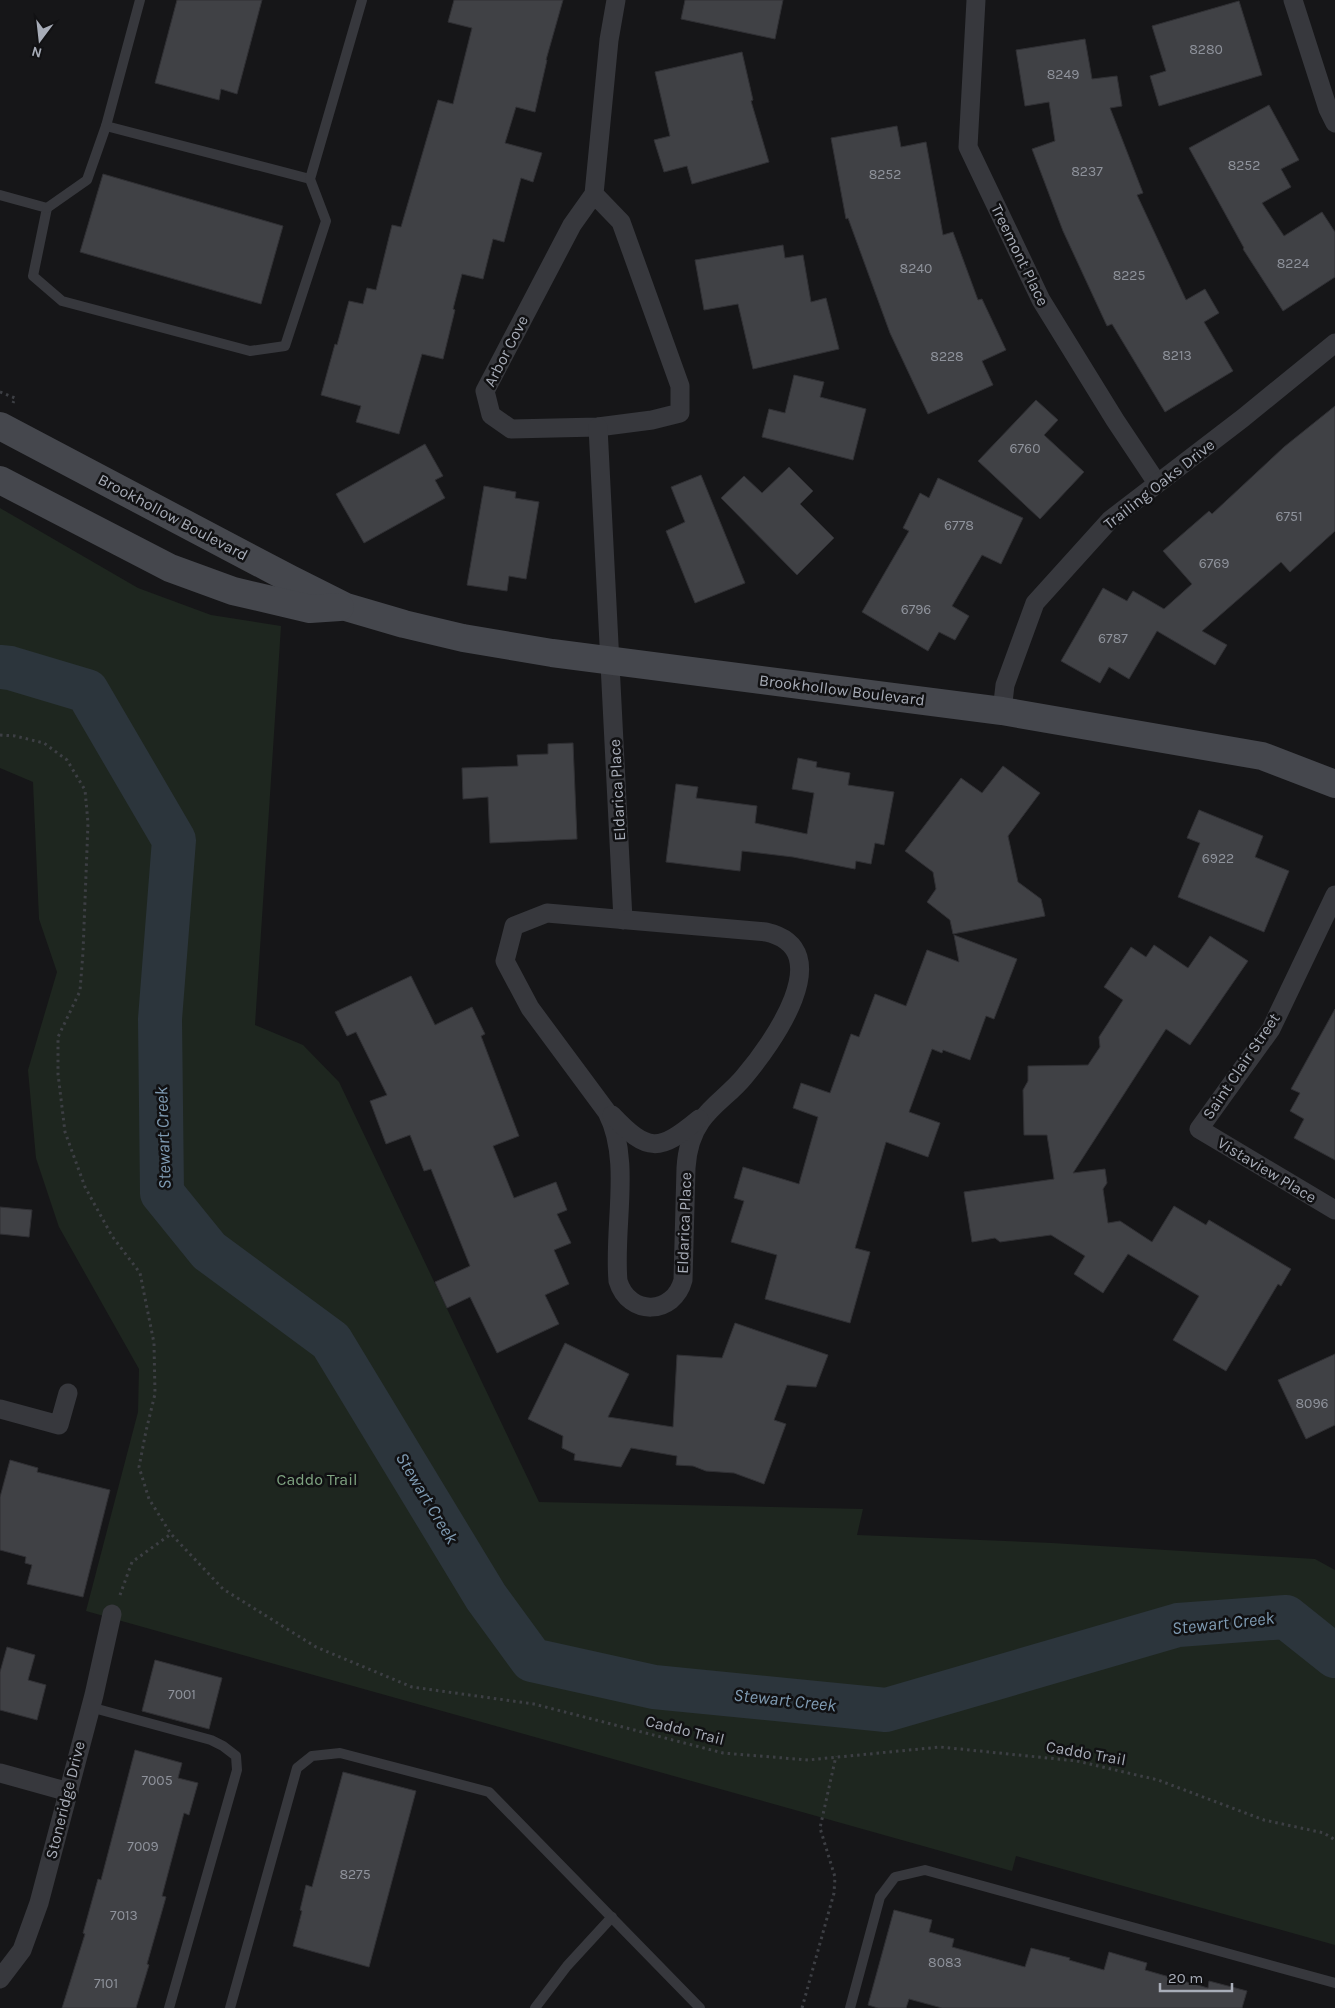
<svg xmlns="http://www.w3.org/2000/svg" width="1335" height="2008" font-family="Karla,sans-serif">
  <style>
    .green { fill: #1e261f }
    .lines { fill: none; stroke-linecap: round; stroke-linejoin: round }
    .river { stroke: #2c353c; stroke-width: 44 }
    .building { fill: #404145; stroke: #303034 }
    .path { stroke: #3d3f44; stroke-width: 3; stroke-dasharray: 2.5 4; stroke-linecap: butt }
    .lane { stroke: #37383d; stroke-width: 10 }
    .street { stroke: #37383d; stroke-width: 19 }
    .secondary { stroke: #45474d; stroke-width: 28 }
    .labels { text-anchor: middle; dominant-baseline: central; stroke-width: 5; stroke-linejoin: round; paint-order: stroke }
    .number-label { font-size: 14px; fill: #8e929b }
    .street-label { font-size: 16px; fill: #a8adb8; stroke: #111113 }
    .park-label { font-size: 16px; fill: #7fa381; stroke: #111113 }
    .water-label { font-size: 18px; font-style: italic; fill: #7f9bb3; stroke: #111113 }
  </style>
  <rect width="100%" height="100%" fill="#161618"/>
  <path class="green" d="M0,508L138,588L211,615L281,626L255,1025L303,1045L339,1082L539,1502L863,1509L857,1535L1052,1543L1315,1559L1335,1570V1945L1016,1856L1012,1871L86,1611L138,1412L139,1369L59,1227L36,1158L28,1070L57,972L39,919L33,782L0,768Z"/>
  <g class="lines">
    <path class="river" d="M0,667L10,668L87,691L174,840L160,1019L162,1193L209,1251L331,1341L486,1597L532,1660L654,1687L886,1710L1178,1625L1286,1617L1335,1656"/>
  </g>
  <g class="building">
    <path d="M177,0H262L237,94L221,89L219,100L155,83Z"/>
    <path d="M454,0H563L546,60H547L535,112L516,107L505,143L542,153L533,182L521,178L504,242L493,239L483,279L462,274L453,309L455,310L443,359L422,354L399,434L356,422L361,406L321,395L335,344L337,345L349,301L363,304L367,288L376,290L392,225L401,227L438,100L453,104L472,28L448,22Z"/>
    <path d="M685,0H783L775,39L681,19Z"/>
    <path d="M1239,1L1262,75L1159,106L1150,76L1166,71L1152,26Z"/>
    <path d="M1085,39L1092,79L1117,76L1122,106L1110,108L1143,193L1137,195L1186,300L1205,289L1219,313L1204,322L1233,371L1165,412L1112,324L1107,326L1063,231L1032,149L1055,141L1049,102L1025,106L1016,50Z"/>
    <path d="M742,52L753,100L751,101L769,162L692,184L687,166L664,172L654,140L670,136L655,72Z"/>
    <path d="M1269,105L1299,160L1281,169L1291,187L1262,203L1284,236L1322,212L1335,232V277L1283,311L1243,249L1244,248L1189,148Z"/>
    <path d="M897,126L901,147L926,142L943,235L953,232L978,300L982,299L1006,350L982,361L993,385L928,414L890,333L848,218L846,219L831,138Z"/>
    <path d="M103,174L283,226L261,304L80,252Z"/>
    <path d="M783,245L785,258L803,255L811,302L826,298L839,349L753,369L738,304L704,310L695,260Z"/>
    <path d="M794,375L824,382L820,397L866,409L853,460L762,437L769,409L785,413Z"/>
    <path d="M1036,400L1058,420L1044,435L1084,472L1040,519L978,461Z"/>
    <path d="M1335,406V531L1290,572L1281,562L1202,631L1227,645L1215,665L1157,631L1129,679L1109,667L1100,683L1061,661L1103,588L1127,601L1133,591L1164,609L1192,584L1163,551L1209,511L1212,514L1284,447Z"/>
    <path d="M425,444L443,476L435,480L445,498L364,543L336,494Z"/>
    <path d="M789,467L813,491L800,504L834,538L797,575L721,498L744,476L762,493Z"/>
    <path d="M701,475L745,583L695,603L666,531L685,522L671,487Z"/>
    <path d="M938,478L1023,518L1001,564L982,555L952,606L969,616L955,640L939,632L928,651L862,612L909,531L903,528L920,493L929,498Z"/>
    <path d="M484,486L516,492L515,498L539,502L526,579L509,576L507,591L467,585Z"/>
    <path d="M573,743L577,839L490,843L488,797L463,799L462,768L518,766L517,755L548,754V744Z"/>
    <path d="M798,758L817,762L816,767L850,773L848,785L894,792L884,845L875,843L871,864L856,861L855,869L793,857L742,851L740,871L666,862L676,784L698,787L696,798L757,806L755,823L807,834L814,793L792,789Z"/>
    <path d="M1003,766L1040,793L1008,836L1018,882L1041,899L1045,916L953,934L950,920L927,902L936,889L933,872L905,851L961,778L982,793Z"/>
    <path d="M1199,810L1263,836L1255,857L1289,871L1264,932L1178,897L1200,843L1187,838Z"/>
    <path d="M954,935L1017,959L994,1019L986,1016L970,1060L943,1050L942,1053L932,1049L909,1112L940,1123L928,1157L886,1142L855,1248L870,1252L850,1323L765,1299L777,1255L731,1242L744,1201L734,1198L743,1167L799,1184L818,1117L793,1108L801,1083L830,1093L851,1034L859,1037L875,994L906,1006L927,950L959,962Z"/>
    <path d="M1210,936L1248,961L1190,1045L1166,1029L1073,1173L1105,1169L1107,1183L1103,1189L1108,1223L1120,1221L1152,1242L1174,1206L1206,1225L1209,1220L1291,1269L1281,1286L1278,1284L1226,1371L1173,1340L1199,1296L1128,1254L1103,1293L1074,1274L1085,1256L1051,1235L1000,1242L995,1238L972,1242L964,1192L1054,1179L1047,1135H1024L1023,1090L1028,1081V1066L1088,1065L1100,1047L1099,1037L1123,1000L1104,987L1131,947L1146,957L1154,945L1188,968Z"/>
    <path d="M411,976L435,1025L472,1007L485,1034L481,1036L519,1136L493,1146L514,1198L556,1182L567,1210L557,1214L571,1243L554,1250L569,1284L545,1295L559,1324L497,1353L470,1297L447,1308L435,1282L470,1266L431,1169L424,1171L410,1135L386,1144L370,1101L387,1095L356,1032L347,1036L335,1012Z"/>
    <path d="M1335,1009V1160L1294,1138L1304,1119L1290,1111L1300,1093L1291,1089Z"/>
    <path d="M0,1207L32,1210L29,1237L0,1234Z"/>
    <path d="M735,1323L828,1355L816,1387L787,1385L774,1420L786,1424L764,1484L734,1473L706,1471L693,1466L676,1465L677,1456L631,1448L621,1467L574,1460L575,1454L562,1448L563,1436L528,1419L565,1343L629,1374L608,1417L673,1427L677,1355L722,1358Z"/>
    <path d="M1335,1354V1425L1306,1439L1278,1380Z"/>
    <path d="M10,1460L38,1468L37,1472L110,1490L83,1597L27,1584L32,1565L25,1563L26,1557L0,1550V1497Z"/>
    <path d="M7,1647L35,1655L28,1680L46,1685L37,1720L0,1710V1672Z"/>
    <path d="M155,1660L222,1678L209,1729L142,1711Z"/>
    <path d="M135,1750L182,1763L178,1778L198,1783L189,1815L184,1813L162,1896L166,1897L147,1964L149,1965L136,2008H62L85,1934L83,1933L98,1879L101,1880Z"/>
    <path d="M343,1772L416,1791L369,1967L293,1946L302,1911L300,1910L306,1885L312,1887Z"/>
    <path d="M894,1910L932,1920L929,1932L954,1939L952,1947L1025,1967L1031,1948L1070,1958L1069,1960L1104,1970L1109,1952L1147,1963L1145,1970L1208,1988L1209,1981L1247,1991L1242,2008H942L909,1999L906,2008H878L868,2005Z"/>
  </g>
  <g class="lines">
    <g class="path">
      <path d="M0,392L15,398L13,403"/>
      <path d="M0,735L15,736L44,743L67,760L85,790L88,823L83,952L80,991L58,1037V1074L65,1132L85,1187L112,1236L140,1273L154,1343L155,1394L146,1431L139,1467L149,1499L171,1534"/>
      <path d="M120,1595L132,1562L171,1534L223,1589L316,1647L412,1687L534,1704L723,1753L808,1760L940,1747L1077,1761L1158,1780L1264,1820L1324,1833L1335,1840"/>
      <path d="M802,2008L834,1893L835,1877L820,1828L836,1756"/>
    </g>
    <g class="lane">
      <path d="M106,126L310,179"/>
      <path d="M0,195L47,208L33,276L62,301L250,351L285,346L326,221L310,179L362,0"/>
      <path d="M47,208L87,180L106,126L140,0"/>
      <path d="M90,1707L211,1740L223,1746L236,1756L237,1770L169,2008"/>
      <path d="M230,2008L297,1768L312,1756L340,1753L489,1792L700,2008"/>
      <path d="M535,2008L567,1966L612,1917"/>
      <path d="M850,2008L880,1897L895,1877L925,1870L1335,1983"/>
    </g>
    <g class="street">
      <path d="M976,0L968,147L1041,300L1115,420L1157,483"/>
      <path d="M1293,0L1328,109L1335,123"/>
      <path d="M594,194L621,222L680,386V413L652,420L598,427L511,429L491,415L485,391L572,225L594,194L609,40L616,0"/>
      <path d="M598,427L623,920"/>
      <path d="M1002,711L1005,685L1035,603L1110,520L1243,418L1335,343"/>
      <path d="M1335,895L1271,1029L1199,1129L1335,1210"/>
      <path d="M547,913L766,932C841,949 771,1045 744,1077C731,1093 713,1104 701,1121C691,1135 687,1151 686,1168L683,1280C674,1315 629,1317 618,1281C613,1227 632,1160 607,1112L530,1008L505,961L514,926Z"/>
      <path d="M612,1115C648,1153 659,1152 699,1119"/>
      <path d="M0,1409L59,1425L68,1393"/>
      <path d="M0,1773L69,1792"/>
      <path d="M0,1979L22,1950L39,1903L94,1695L112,1614"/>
    </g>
    <g class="secondary">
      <path d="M0,426L290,579L346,607L404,624L463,638L552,653L1002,711L1262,756L1335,784"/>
      <path d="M0,480L170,568L233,591L310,609L340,607"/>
    </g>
  </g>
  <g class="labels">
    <g class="number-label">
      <text x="1206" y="49">8280</text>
      <text x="1063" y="74">8249</text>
      <text x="1244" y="165">8252</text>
      <text x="1087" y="171">8237</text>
      <text x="885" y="174">8252</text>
      <text x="1293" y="263">8224</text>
      <text x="916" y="268">8240</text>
      <text x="1129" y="275">8225</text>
      <text x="1177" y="355">8213</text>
      <text x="947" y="356">8228</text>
      <text x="1025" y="448">6760</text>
      <text x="1289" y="516">6751</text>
      <text x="959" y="525">6778</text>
      <text x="1214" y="563">6769</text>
      <text x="916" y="609">6796</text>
      <text x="1113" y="638">6787</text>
      <text x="1218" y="858">6922</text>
      <text x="1312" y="1403">8096</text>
      <text x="182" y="1694">7001</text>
      <text x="157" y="1780">7005</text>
      <text x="143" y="1846">7009</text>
      <text x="355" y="1874">8275</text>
      <text x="124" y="1915">7013</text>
      <text x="945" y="1962">8083</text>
      <text x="106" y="1983">7101</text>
    </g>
    <g class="street-label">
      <text transform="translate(1020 255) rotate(64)">Treemont Place</text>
      <text transform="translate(506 351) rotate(-63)">Arbor Cove</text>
      <text transform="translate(1159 484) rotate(-38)">Trailing Oaks Drive</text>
      <text transform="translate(173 517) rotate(28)">Brookhollow Boulevard</text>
      <text transform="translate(842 690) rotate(7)">Brookhollow Boulevard</text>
      <text transform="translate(617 790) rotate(-93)">Eldarica Place</text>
      <text transform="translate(1241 1066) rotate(-56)">Saint Clair Street</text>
      <text transform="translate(1267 1170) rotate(31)">Vistaview Place</text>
      <text transform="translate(684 1223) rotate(-88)">Eldarica Place</text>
      <text transform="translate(685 1730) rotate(14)">Caddo Trail</text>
      <text transform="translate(1086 1753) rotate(10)">Caddo Trail</text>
      <text transform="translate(65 1800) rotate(-76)">Stoneridge Drive</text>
    </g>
    <g class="park-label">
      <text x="317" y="1479">Caddo Trail</text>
    </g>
    <g class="water-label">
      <text transform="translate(163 1138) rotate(-92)">Stewart Creek</text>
      <text transform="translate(427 1498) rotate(59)">Stewart Creek</text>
      <text transform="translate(1223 1623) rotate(-6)">Stewart Creek</text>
      <text transform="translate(785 1700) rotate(6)">Stewart Creek</text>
    </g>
  </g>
  <g transform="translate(40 40) rotate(195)" stroke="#111113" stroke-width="4" paint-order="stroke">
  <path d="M0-4L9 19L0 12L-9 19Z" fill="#a8adb8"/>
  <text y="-8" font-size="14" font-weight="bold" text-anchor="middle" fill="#a8adb8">N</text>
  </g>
  <path d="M1160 1983v8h72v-8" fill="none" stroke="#a8adb8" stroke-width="2.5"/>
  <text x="1168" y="1983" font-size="15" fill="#a8adb8" stroke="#111113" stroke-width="4" paint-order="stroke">20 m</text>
</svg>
